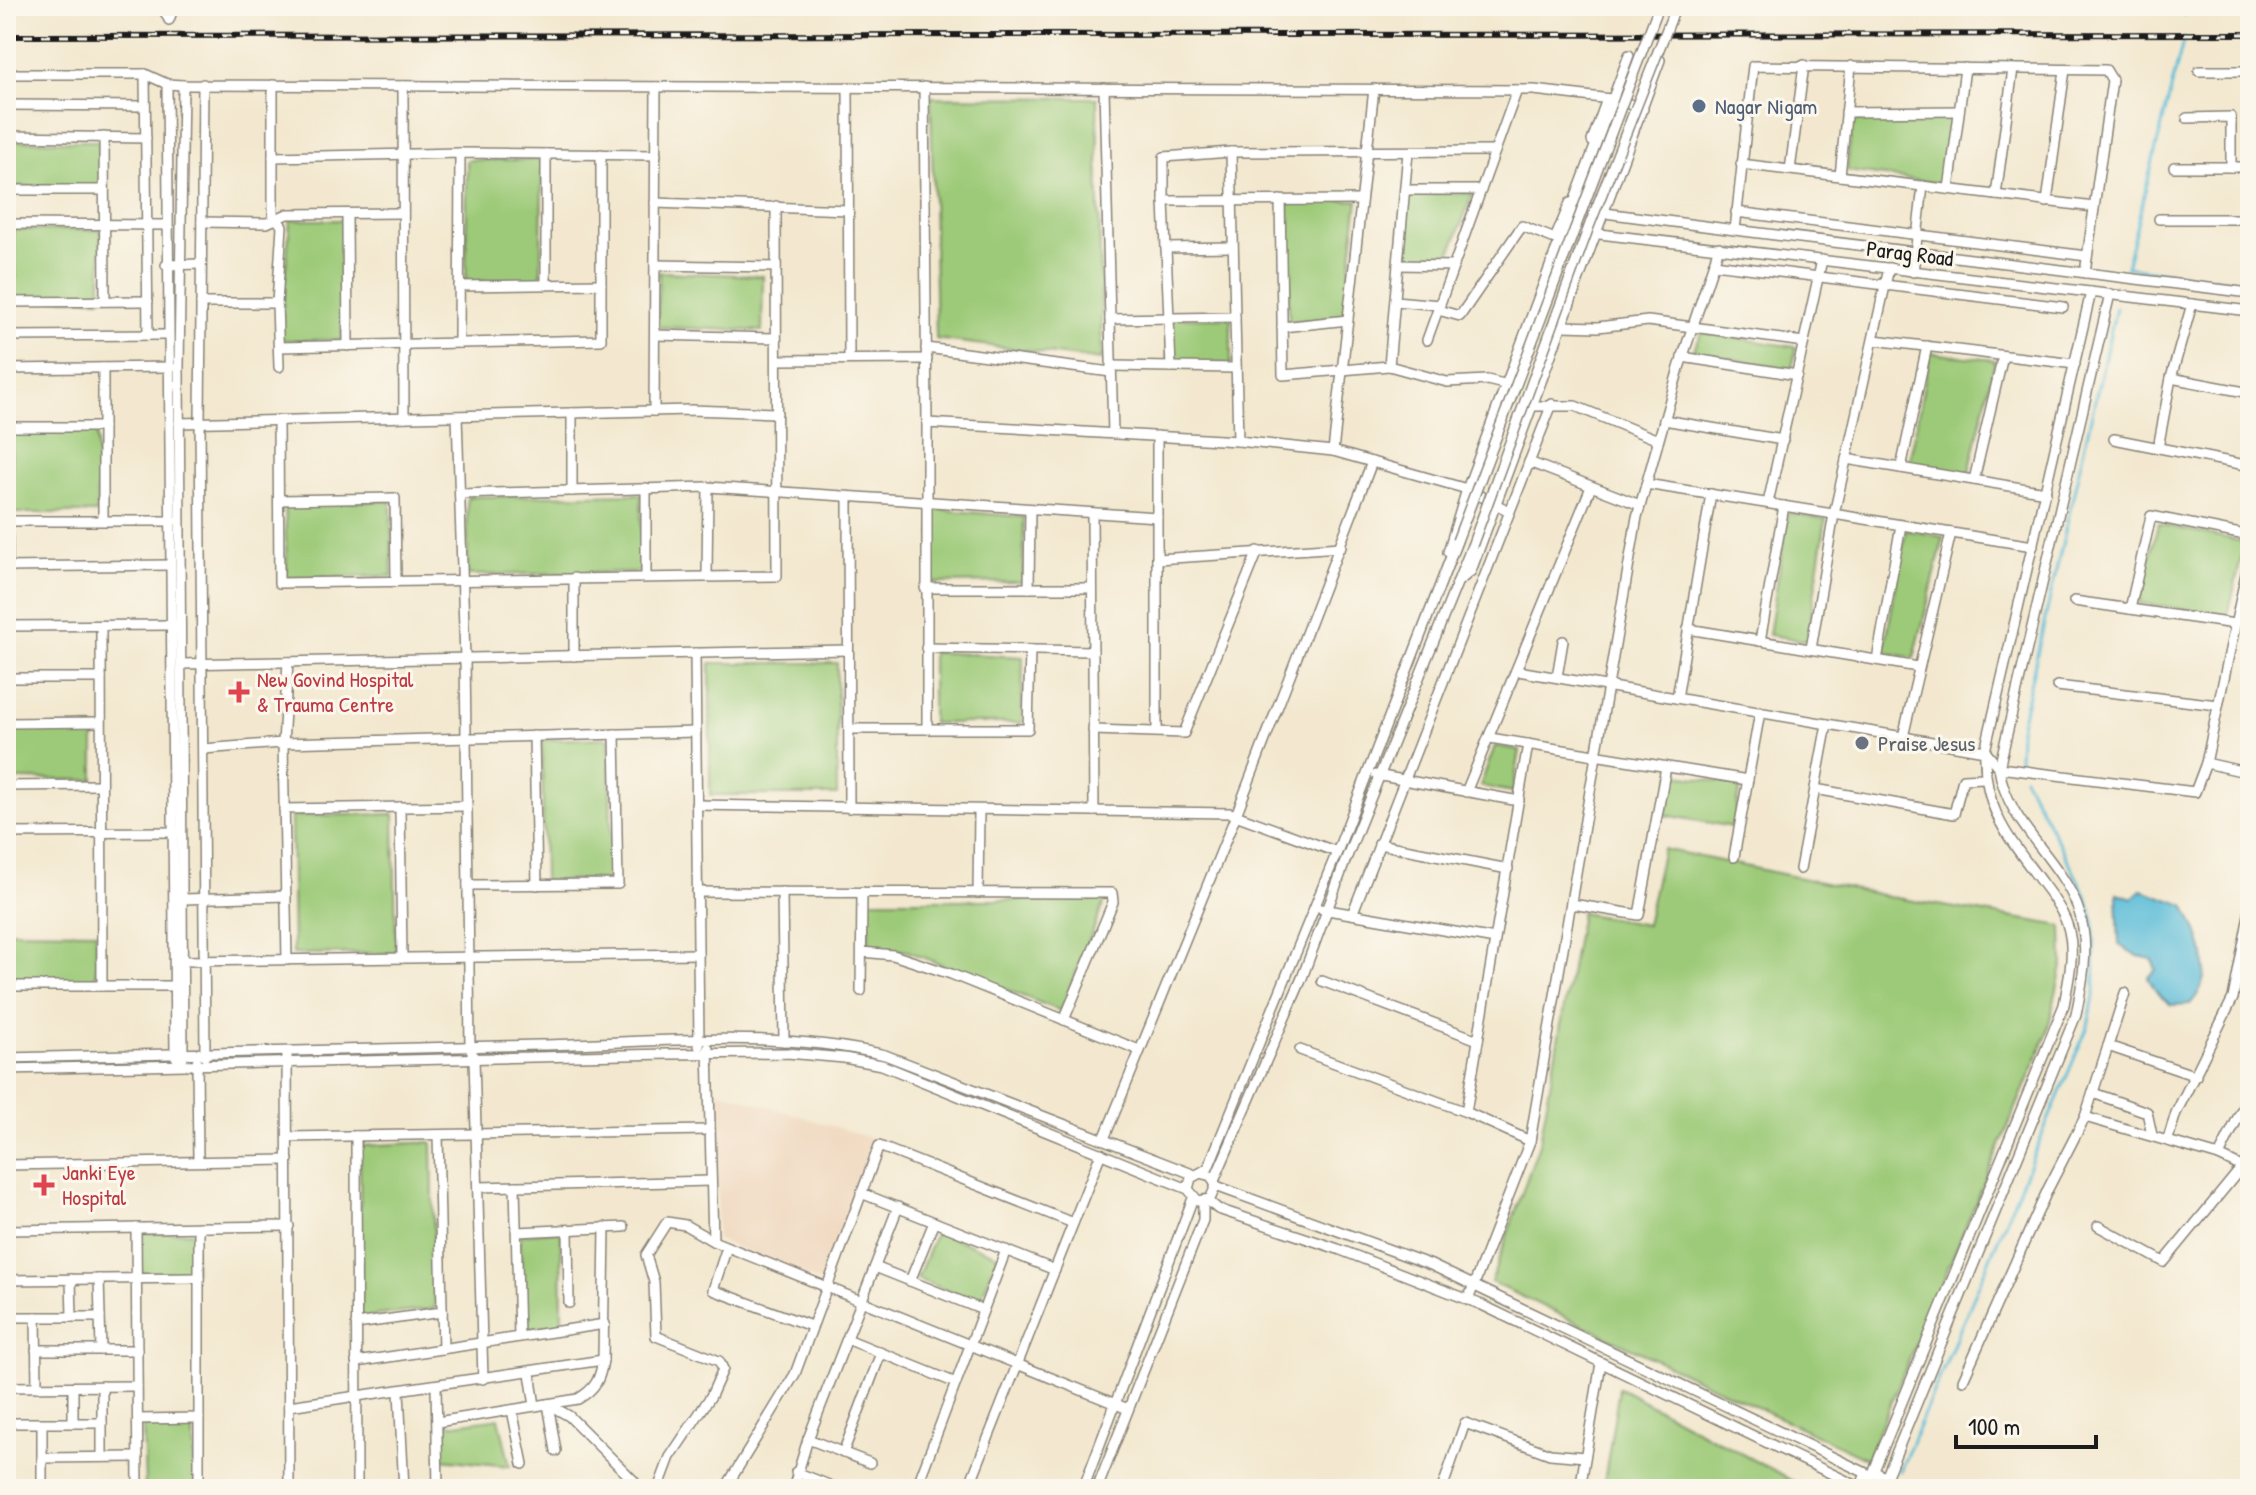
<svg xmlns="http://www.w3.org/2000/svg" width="2256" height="1495" font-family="'Patrick Hand',sans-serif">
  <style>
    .built { fill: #efd6bc }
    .green { fill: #9dca78; stroke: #5c734a; stroke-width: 2 }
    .water { fill: #5abcd8; stroke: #3b6c7a; stroke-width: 2 }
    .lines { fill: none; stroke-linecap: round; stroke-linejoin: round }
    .stream { stroke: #5abcd8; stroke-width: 3 }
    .minor-casing { stroke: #888276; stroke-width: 12 }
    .minor { stroke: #fff; stroke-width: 9 }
    .rail-casing { stroke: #1c1c1c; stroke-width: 6 }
    .rail { stroke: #fbf7ec; stroke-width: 3; stroke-dasharray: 9; stroke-linecap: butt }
    .minor-bridge-casing { stroke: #888276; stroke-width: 12; stroke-linecap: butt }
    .minor-bridge { stroke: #fff; stroke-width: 9 }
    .service-dot { fill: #5c6f8a; stroke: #fbf7ec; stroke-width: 3 }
    .health-dot { fill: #e0444e; stroke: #fbf7ec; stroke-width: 3 }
    .worship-dot { fill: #6b7280; stroke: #fbf7ec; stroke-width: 3 }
    .labels { text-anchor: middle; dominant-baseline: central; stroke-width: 6; stroke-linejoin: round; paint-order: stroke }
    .service-label { font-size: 22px; fill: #4e5e75; stroke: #fbf7ec; text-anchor: start }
    .street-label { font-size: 22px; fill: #1c1c1c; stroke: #fbf7ec }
    .health-label { font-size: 22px; fill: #be3a42; stroke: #fbf7ec; text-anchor: start }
    .worship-label { font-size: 22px; fill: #5b616d; stroke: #fbf7ec; text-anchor: start }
  </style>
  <rect width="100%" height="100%" fill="#fbf7ec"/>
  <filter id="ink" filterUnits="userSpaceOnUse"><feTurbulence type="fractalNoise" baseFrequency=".0125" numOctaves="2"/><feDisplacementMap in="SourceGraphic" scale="16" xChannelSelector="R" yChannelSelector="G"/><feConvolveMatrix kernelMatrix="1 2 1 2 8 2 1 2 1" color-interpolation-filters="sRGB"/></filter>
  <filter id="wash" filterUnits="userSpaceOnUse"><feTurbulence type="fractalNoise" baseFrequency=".006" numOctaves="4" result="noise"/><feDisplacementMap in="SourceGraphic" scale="32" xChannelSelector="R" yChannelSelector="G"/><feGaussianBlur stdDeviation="1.8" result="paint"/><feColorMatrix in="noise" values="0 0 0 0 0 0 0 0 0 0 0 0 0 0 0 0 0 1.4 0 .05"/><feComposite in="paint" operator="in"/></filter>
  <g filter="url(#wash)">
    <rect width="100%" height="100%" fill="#f3e8cf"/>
    <g class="built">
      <path d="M202,6H1646L1644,13Z"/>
      <path d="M719,1091L877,1140L822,1283L717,1239Z"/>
    </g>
    <g class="green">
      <path d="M931,97L1097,98L1102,360L936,339Z"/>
      <path d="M1952,118L1943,184L1847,171L1852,121Z"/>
      <rect x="12" y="141" width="88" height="45"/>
      <path d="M467,160H542L541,281H466Z"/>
      <path d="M1473,193L1448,259H1403L1409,194Z"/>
      <path d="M1358,200L1344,316L1289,322L1288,201Z"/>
      <path d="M290,220H343L342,340H280Z"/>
      <rect x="14" y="230" width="87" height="69"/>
      <path d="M659,272L763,276L762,331L657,327Z"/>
      <rect x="1168" y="318" width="63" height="46"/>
      <path d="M1702,333L1796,347L1792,369L1692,352Z"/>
      <path d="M1930,353L1995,360L1969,473L1909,463Z"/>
      <path d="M11,432H97V513H12Z"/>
      <path d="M641,494L642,572L468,575L467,497Z"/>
      <path d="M391,501L392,576L287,578L285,503Z"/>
      <path d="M932,509L1024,517L1023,582L932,583Z"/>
      <path d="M1788,513L1826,519L1807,641L1769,635Z"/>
      <path d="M2158,524L2245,542L2228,615L2139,603Z"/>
      <path d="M1906,530L1944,537L1914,658L1884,652Z"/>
      <path d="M932,652L1023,657L1022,723H932Z"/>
      <rect x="710" y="663" width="127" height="132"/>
      <path d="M6,727H94V780L6,779Z"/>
      <path d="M609,738L612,879L544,881L542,740Z"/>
      <path d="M1495,746L1520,750L1513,792L1480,786Z"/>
      <path d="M1672,774L1740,785L1733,827L1665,815Z"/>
      <path d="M394,814L396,953L293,954L291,816Z"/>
      <path d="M1663,849L1896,898L2062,926L2063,963L2046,1037L1867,1459L1491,1282L1540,1141L1581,913L1646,925Z"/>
      <path d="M867,900H1105L1061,1011L907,951L869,946Z"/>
      <path d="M8,931L96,932V981H8Z"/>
      <path d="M432,1142L435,1309L361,1317L360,1146Z"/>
      <path d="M561,1231L562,1324L523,1330L520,1235Z"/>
      <path d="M194,1232L195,1272L141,1273L140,1233Z"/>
      <path d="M936,1232L998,1255L979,1303L917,1279Z"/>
      <path d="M1619,1388H1620L1807,1489H1603Z"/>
      <path d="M499,1418L510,1466L442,1459L441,1426Z"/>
      <path d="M193,1424L194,1489H145L143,1425Z"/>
    </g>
    <path class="water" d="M2142,890L2185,905C2201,936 2218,975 2190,1004L2171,1005L2158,994L2148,978L2156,970L2152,959L2138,956L2119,945L2117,893L2133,898Z"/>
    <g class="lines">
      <g class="stream">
        <path d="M2185,15V6"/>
        <path d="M2184,38L2126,267L2250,283"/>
        <path d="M2019,759L2020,729L2116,308"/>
        <path d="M1900,1471L2088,1026L2095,991L2094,920L2087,897L2024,777"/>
      </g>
    </g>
  </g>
  <g filter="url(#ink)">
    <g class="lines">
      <defs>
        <g id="minor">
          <path d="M162,6L169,20L174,6"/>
          <path d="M2199,71H2250"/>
          <path d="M6,74H145L167,84L183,85L1534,90L1619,100L1643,109"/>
          <path d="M145,74L148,335"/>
          <path d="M167,84L175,1055L178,1060"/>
          <path d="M203,84L200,422L205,1056"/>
          <path d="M183,85L179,367L183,1058"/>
          <path d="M273,85V214L282,226L277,303L279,367"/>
          <path d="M403,86L404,417"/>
          <path d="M848,87L849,358"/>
          <path d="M924,87L927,423"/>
          <path d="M1104,88L1113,434"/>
          <path d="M6,105L145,106"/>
          <path d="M7,105L8,190"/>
          <path d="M1846,112L1959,111"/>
          <path d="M2187,118L2231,117V167"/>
          <path d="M7,136L146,138"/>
          <path d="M104,137L105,301"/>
          <path d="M1592,141L1607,99"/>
          <path d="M1231,152L1238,441"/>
          <path d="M273,157L460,153L656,155"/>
          <path d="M1741,164L2094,207"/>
          <path d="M2174,167H2250"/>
          <path d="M1790,170L1804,65"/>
          <path d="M1840,176L1851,66"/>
          <path d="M1949,189L1965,68"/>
          <path d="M6,190H104"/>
          <path d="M1405,190H1481"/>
          <path d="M1996,195L2013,69"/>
          <path d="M1280,200L1283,375L1389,366L1408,152"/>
          <path d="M1164,201V157L1231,152L1495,151"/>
          <path d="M2047,202L2065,70"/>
          <path d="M655,203L848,210"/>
          <path d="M1576,204L1605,213L1735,230L2250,293"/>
          <path d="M1736,212L2087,256"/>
          <path d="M347,214L348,346"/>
          <path d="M2159,219H2250"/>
          <path d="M202,222L267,223L287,214L403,213"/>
          <path d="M6,224L167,225"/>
          <path d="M9,224L11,302"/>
          <path d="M1566,230L2250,311"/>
          <path d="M1735,230L1753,66L2106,70L2112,80L2085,273"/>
          <path d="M1166,248L1233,247"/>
          <path d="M1714,264L2063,307"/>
          <path d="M166,265L201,264"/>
          <path d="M655,265L776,267"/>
          <path d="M1398,265L1453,266"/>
          <path d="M1913,272L1923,186"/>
          <path d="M546,285V154"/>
          <path d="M459,286L601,284"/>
          <path d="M1395,301L1440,305"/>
          <path d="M6,302L148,301"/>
          <path d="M201,303H277"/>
          <path d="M1438,310L1460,316L1522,226L1555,239L1570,203"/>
          <path d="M1110,319L1235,317"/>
          <path d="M1562,326L1598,327L1648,321L1804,342"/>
          <path d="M1282,327L1348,320"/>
          <path d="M655,335L775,338"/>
          <path d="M6,336L166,335"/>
          <path d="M1427,340L1517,90"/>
          <path d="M1874,340L2075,364"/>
          <path d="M459,343L460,153"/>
          <path d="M279,347L601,340V154"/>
          <path d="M926,348L1111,372"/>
          <path d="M1682,357L1797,375"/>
          <path d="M778,360L927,359"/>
          <path d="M1111,366L1236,368"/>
          <path d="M1389,366L1447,382L1487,380L1508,385"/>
          <path d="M1171,367L1164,201L1361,200"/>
          <path d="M6,369L171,367"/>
          <path d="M2171,378L2250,393"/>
          <path d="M1533,406H1575L1658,440"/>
          <path d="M654,411L656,87"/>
          <path d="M572,413V491"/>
          <path d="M457,416L465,658L470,1047L474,1058L483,1379"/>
          <path d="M278,420L279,583L777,576L776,206"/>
          <path d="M1664,420L1783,440"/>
          <path d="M179,423L690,410L777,413"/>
          <path d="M6,427L8,567"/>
          <path d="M6,427H103"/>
          <path d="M2114,439L2250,466"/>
          <path d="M2158,448L2171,378L2192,304"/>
          <path d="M1333,451L1374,89"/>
          <path d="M1846,459L2046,492"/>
          <path d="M1529,462L1640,505"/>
          <path d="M1901,468L1927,346"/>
          <path d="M1974,480L2003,356"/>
          <path d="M1646,484L2033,546"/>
          <path d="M646,488V577"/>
          <path d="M460,494L708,487L1157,517"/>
          <path d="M848,498L849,808"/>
          <path d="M279,500L395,498L396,581"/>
          <path d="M1768,503L1822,260"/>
          <path d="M1092,513L1094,811"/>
          <path d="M103,520V368"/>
          <path d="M7,521H172"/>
          <path d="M1448,552L1467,489L1629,55"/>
          <path d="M1157,559L1341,547"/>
          <path d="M6,567L169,565"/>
          <path d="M707,577L708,487"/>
          <path d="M1460,580L1471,571L1660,60"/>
          <path d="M925,588H1092"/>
          <path d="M1029,588L1030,509"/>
          <path d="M2074,601L2235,624"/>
          <path d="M2130,609L2151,516L2250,536"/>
          <path d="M6,626L174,625"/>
          <path d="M101,626L102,986"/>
          <path d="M1688,629L1918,667"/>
          <path d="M1760,641L1784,506"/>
          <path d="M926,648L1093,651"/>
          <path d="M1811,649L1834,514L1889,268"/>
          <path d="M695,653L699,1046"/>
          <path d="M574,656V578"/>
          <path d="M1877,660L1901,525"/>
          <path d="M182,664L848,650"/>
          <path d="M1518,671L1985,751L1999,768L2195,792L2206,763L2250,773"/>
          <path d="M1557,677L1563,641"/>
          <path d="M6,678H101"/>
          <path d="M2057,686L2218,705"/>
          <path d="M1677,698L1711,494"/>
          <path d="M6,723L100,722"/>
          <path d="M849,729H1028L1030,650"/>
          <path d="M927,729V423L1238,441L1333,451L1467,489L1509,511"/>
          <path d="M1093,730L1184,733L1258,551"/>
          <path d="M1157,731V436"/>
          <path d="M534,736L537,885"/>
          <path d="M1903,737L1951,533"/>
          <path d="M1490,738L1748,780"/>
          <path d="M203,749L283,743L696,732"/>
          <path d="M2206,763L2250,555"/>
          <path d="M1376,775L1519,801"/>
          <path d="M6,786L100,785"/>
          <path d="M1815,789L1954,814L1963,779L1984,778"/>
          <path d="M1466,792L1591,487"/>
          <path d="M696,805L1230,813L1337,852"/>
          <path d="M400,807L402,958"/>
          <path d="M284,809L467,806"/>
          <path d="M6,833L176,832"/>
          <path d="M1379,844L1508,869"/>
          <path d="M1734,857L1760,712"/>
          <path d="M1800,869L1827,724"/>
          <path d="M468,885L618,884L615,734"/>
          <path d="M697,892L1112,893L1113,902L1064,1020"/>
          <path d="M782,892L784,1041"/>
          <path d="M978,893L979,810"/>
          <path d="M184,899L286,896"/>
          <path d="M1572,904L1639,915L1666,767"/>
          <path d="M1322,909L1495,939"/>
          <path d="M1353,912L1552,404"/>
          <path d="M862,952L893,955L951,974L1139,1050"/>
          <path d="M287,960L283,743L288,662"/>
          <path d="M184,961L698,954"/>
          <path d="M1322,981L1478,1040"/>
          <path d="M6,986H174"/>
          <path d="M861,991L862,892"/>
          <path d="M2125,993L2108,1046L2196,1076"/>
          <path d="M708,1048L713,1241L1128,1409"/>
          <path d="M1300,1050L1466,1112L1530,1141"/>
          <path d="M287,1056L289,1489"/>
          <path d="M6,1058C184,1055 362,1050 540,1045C652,1042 776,1029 885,1055L1195,1175"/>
          <path d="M197,1061L198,1161"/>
          <path d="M6,1069L669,1054L787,1053L844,1058L882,1065L1188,1189L1198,1201L1210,1199L1216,1186L1211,1176L1200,1173L1191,1178L1188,1189"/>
          <path d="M2093,1093L2147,1112L2152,1135"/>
          <path d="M1466,1112L1528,744"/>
          <path d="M2085,1117L2219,1156L2250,1093"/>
          <path d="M438,1135L443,1349"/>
          <path d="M356,1136L357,1489"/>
          <path d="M288,1137L710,1130"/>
          <path d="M1104,1139L1236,815L1372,462"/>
          <path d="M2168,1139L2176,1113L2233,998L2250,910"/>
          <path d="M2219,1156L2250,1171"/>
          <path d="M6,1165L288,1160"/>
          <path d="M1200,1173L1208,1168L1337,852L1457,541"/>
          <path d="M1214,1181L1302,978L1346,859L1472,546"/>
          <path d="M515,1186L519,1337"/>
          <path d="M1216,1186L1431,1265L1868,1474"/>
          <path d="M478,1187L711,1181"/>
          <path d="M861,1193L1055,1270"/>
          <path d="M1207,1200L1218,1209L1338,1249L1482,1305L1861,1488"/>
          <path d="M2098,1226L2164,1262L2242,1167"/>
          <path d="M199,1227V1489"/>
          <path d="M136,1228L138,1489"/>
          <path d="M6,1230L289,1226"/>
          <path d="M568,1230L569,1303"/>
          <path d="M517,1232L624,1227"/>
          <path d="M727,1247L713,1290L811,1326"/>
          <path d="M875,1267L983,1310"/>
          <path d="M71,1279L72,1317"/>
          <path d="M99,1279L101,1350"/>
          <path d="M6,1280L199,1278"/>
          <path d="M910,1281L934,1222"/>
          <path d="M1468,1300L1530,1141L1637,517L1679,368L1719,247"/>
          <path d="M6,1317H100"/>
          <path d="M36,1317L37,1387"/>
          <path d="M356,1324L442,1312"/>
          <path d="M847,1339L956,1383"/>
          <path d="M36,1350H137"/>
          <path d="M356,1362L605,1324"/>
          <path d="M530,1373L535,1406"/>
          <path d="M1963,1380L2048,1189L2085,1117L2108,1046"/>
          <path d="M102,1386V1457"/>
          <path d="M436,1386L438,1489"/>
          <path d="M6,1387L137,1386"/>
          <path d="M399,1392L404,1489"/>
          <path d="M548,1404L569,1416L634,1481V1489"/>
          <path d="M548,1404L556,1451"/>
          <path d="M289,1406L603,1360"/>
          <path d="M512,1410L523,1464"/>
          <path d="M138,1419L199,1418"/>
          <path d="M437,1422L578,1399C595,1389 600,1380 603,1360L605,1227"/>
          <path d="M6,1423H102"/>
          <path d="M73,1423V1387"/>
          <path d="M808,1439L870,1463"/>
          <path d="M843,1453L881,1353"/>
          <path d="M42,1458V1424"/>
          <path d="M796,1472L839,1489"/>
          <path d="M1873,1473L2064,1005C2068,982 2075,955 2069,931C2065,913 2053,898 2042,883C2009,838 1983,810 1985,751L2091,292"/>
          <path d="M1886,1478L2076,1015C2083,979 2091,942 2077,906C2058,856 2007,824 1999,768L2110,294"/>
          <path d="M42,1489V1458L138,1457"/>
          <path d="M658,1489L670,1457L711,1396L723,1369L719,1361L656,1336L654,1282L646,1255L667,1222L685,1225L713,1241"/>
          <path d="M725,1489L795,1374L879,1146L1073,1223"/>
          <path d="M793,1489L808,1439L898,1207"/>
          <path d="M916,1489L1006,1250"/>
          <path d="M968,1489L1101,1153"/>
          <path d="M1083,1489L1193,1198"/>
          <path d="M1097,1489L1203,1220V1201"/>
          <path d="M1442,1489L1465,1423L1550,1454L1585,1457"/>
          <path d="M1580,1489L1601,1363"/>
          <path d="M1861,1489L1864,1478L1877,1473L1886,1478L1888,1489"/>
        </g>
      </defs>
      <use href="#minor" class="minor-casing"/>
      <use href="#minor" class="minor"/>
      <defs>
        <path id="rail" d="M6,36L2250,34"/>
      </defs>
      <use href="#rail" class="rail-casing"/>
      <use href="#rail" class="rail"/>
      <defs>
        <g id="minor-bridge">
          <path d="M1457,541L1659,6"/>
          <path d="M1472,546L1590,224L1676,6"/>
        </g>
      </defs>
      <use href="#minor-bridge" class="minor-bridge-casing"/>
      <use href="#minor-bridge" class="minor-bridge"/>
    </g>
  </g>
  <circle class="service-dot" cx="1699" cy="106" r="8"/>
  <g class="health-dot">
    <path d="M235 680h8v8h8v8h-8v8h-8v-8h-8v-8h8z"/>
    <path d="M40 1173h8v8h8v8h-8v8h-8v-8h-8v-8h8z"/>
  </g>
  <circle class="worship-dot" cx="1862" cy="743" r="8"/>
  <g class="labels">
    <g class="service-label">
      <text x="1715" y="106">Nagar Nigam</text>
    </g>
    <g class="street-label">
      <text transform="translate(1910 253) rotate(7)">Parag Road</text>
    </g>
    <g class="health-label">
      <text x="257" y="679">New Govind Hospital<tspan x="257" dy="25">&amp; Trauma Centre</tspan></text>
      <text x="62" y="1172">Janki Eye<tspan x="62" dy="25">Hospital</tspan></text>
    </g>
    <g class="worship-label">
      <text x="1878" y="743">Praise Jesus</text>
    </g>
  </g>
  <rect width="2256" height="1495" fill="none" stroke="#fbf7ec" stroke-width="32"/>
  <path d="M1956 1435v12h140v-12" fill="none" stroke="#1c1c1c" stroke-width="4"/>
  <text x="1968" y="1435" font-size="24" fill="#1c1c1c" stroke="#fbf7ec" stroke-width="6" paint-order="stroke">100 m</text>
</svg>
